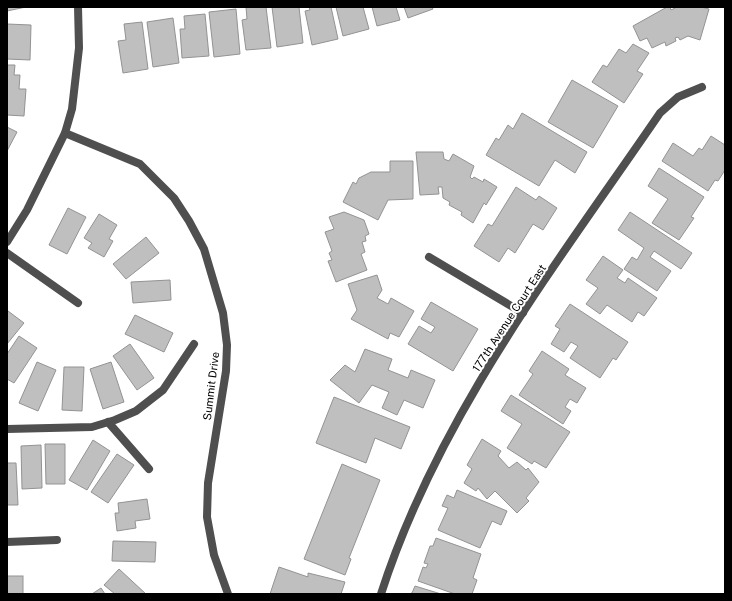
<svg xmlns="http://www.w3.org/2000/svg" width="732" height="601" font-family="'Public Sans',sans-serif">
  <style>
    .building { fill: #bfbfbf; stroke: #939393 }
    .lines { fill: none; stroke-linecap: round; stroke-linejoin: round }
    .service { stroke: #4f4f4f; stroke-width: 8 }
    .minor { stroke: #4f4f4f; stroke-width: 8 }
    .labels { text-anchor: middle; dominant-baseline: central; stroke-width: 4; stroke-linejoin: round; paint-order: stroke }
    .street-label { font-size: 11px; fill: #000; stroke: #fff }
  </style>
  <rect width="100%" height="100%" fill="#fff"/>
  <g class="building">
    <path d="M7,7H26L7,11Z"/>
    <path d="M246,7H266L271,48L246,50L242,20L247,19Z"/>
    <path d="M272,7H299L303,43L277,47Z"/>
    <path d="M309,7H331L338,39L312,45L305,11L310,10Z"/>
    <path d="M336,7H363L369,29L343,36Z"/>
    <path d="M372,7H396L400,20L377,26Z"/>
    <path d="M404,7H432L433,9L408,18Z"/>
    <path d="M667,7H670L671,10L677,7H701L709,9L700,40L688,36L680,40L678,37L675,38L676,41L666,46L665,42L652,48L647,38L640,41L633,26Z"/>
    <path d="M236,9L240,54L214,57L209,12Z"/>
    <path d="M205,14L209,56L182,58L180,29H185L184,16Z"/>
    <path d="M173,18L179,63L153,67L147,22Z"/>
    <path d="M142,22L148,69L123,73L118,41L126,40L124,24Z"/>
    <path d="M7,24L31,25L30,60L7,59Z"/>
    <path d="M633,44L649,53L637,71L643,74L624,103L592,82L603,65L607,67L619,49L626,53Z"/>
    <path d="M7,65H15L14,75H20L19,89H26L24,116L7,115Z"/>
    <path d="M572,80L618,106L593,148L548,122Z"/>
    <path d="M522,113L587,152L575,173L555,160L539,186L486,155L496,138L499,140L508,125L513,129Z"/>
    <path d="M7,127L17,132L7,151Z"/>
    <path d="M711,136L725,145V170L718,181L715,180L708,191L662,161L673,143L693,156L699,148L702,150Z"/>
    <path d="M416,152H443L444,159L449,161L453,154L474,166L470,177L472,179L474,177L483,182L484,179L497,187L486,205L484,203L473,223L461,215L462,212L449,205L450,202L443,198L442,187H438L439,194L420,195Z"/>
    <path d="M390,161H413V199L388,200L378,220L343,202L353,182L356,184L359,178L371,172H390Z"/>
    <path d="M659,168L704,197L691,217L694,218L679,240L652,223L668,199L648,186Z"/>
    <path d="M516,187L536,200L539,196L557,208L543,230L533,224L515,253L508,248L499,262L474,246L488,224L492,226Z"/>
    <path d="M68,208L86,217L67,254L49,245Z"/>
    <path d="M344,212L364,220L369,234L365,236L366,241L362,242L365,252L361,254L367,270L336,282L328,261L332,260L329,253L332,251L325,232L334,229L329,217Z"/>
    <path d="M630,212L692,253L681,269L654,251L650,257L671,271L657,291L624,269L632,257L637,260L644,248L618,230Z"/>
    <path d="M99,214L117,225L109,239L113,241L104,257L88,248L92,243L84,238Z"/>
    <path d="M146,237L159,253L126,279L113,264Z"/>
    <path d="M603,256L623,270L617,278L625,283L628,278L657,298L644,316L638,312L632,322L607,305L600,314L586,304L598,288L586,280Z"/>
    <path d="M377,275L382,290L377,298L388,304L391,298L414,311L399,337L390,333L388,339L351,319L357,310L348,284Z"/>
    <path d="M170,280L171,300L133,303L131,282Z"/>
    <path d="M431,302L478,329L453,371L408,344L419,326L431,333L435,327L421,319Z"/>
    <path d="M570,304L628,342L616,360L613,358L600,378L570,358L578,346L571,342L564,352L551,344L560,329L555,326Z"/>
    <path d="M8,311L24,323L7,344V312Z"/>
    <path d="M135,315L173,333L164,352L125,334Z"/>
    <path d="M19,336L37,348L14,383L7,379V354Z"/>
    <path d="M130,344L154,378L137,390L113,356Z"/>
    <path d="M365,349L392,359L388,370L408,378L411,370L435,380L423,408L404,400L397,415L382,408L389,392L372,385L359,403L330,380L345,365L355,372Z"/>
    <path d="M542,351L569,369L565,375L586,388L577,403L570,399L565,407L571,411L563,424L519,395L533,374L529,371Z"/>
    <path d="M37,362L56,370L38,411L19,403Z"/>
    <path d="M111,362L124,402L103,409L90,369Z"/>
    <path d="M64,367H84L82,411L62,410Z"/>
    <path d="M511,395L570,432L546,468L534,461L532,464L507,448L522,424L501,411Z"/>
    <path d="M334,397L410,427L401,449L375,438L366,463L316,443Z"/>
    <path d="M482,439L501,451L498,456L509,468L517,462L526,470L528,468L539,482L526,498L529,501L517,513L495,491L487,499L478,488L476,491L464,483L472,469L467,465Z"/>
    <path d="M93,440L110,451L87,490L69,480Z"/>
    <path d="M45,444H65V484H46Z"/>
    <path d="M41,445L42,488L22,489L21,446Z"/>
    <path d="M117,454L134,465L108,503L91,492Z"/>
    <path d="M7,463H16L18,505H7Z"/>
    <path d="M342,464L380,480L349,558L351,559L345,575L304,559Z"/>
    <path d="M457,490L507,511L501,525L492,521L480,548L438,530L448,508L442,506L447,495L454,498Z"/>
    <path d="M147,499L150,519L135,521L136,528L117,531L115,513H119L118,503Z"/>
    <path d="M436,538L481,554L473,578L477,580L472,594H455L418,581L423,567L426,568L428,564L424,563L430,546H433Z"/>
    <path d="M113,541L156,542L155,562L112,561Z"/>
    <path d="M279,567L308,577V573L345,582L341,594H270Z"/>
    <path d="M119,569L146,594H115L104,585Z"/>
    <rect x="7" y="576" width="16" height="18"/>
    <path d="M415,586L441,594H409L412,593Z"/>
    <path d="M101,588L105,594H92Z"/>
  </g>
  <g class="lines">
    <g class="service">
      <path d="M108,422L149,469"/>
      <path d="M7,429L92,427L115,420L136,411L163,390L194,344"/>
    </g>
    <g class="minor">
      <path d="M65,133L140,164L174,198L189,221L204,249L223,313L227,345L226,371L208,483L207,517L214,555L228,594"/>
      <path d="M7,242L27,210L65,133L72,109L79,48L78,7"/>
      <path d="M7,253L78,303"/>
      <path d="M429,257L523,313"/>
      <path d="M7,542L57,540"/>
      <path d="M381,594C438,416 556,265 660,113L678,97L702,87"/>
    </g>
  </g>
  <g class="labels">
    <g class="street-label">
      <text transform="translate(509 318) rotate(-57)">177th Avenue Court East</text>
      <text transform="translate(211 386) rotate(-83)">Summit Drive</text>
    </g>
  </g>
  <rect width="732" height="601" fill="none" stroke="#000000" stroke-width="16"/>
</svg>
